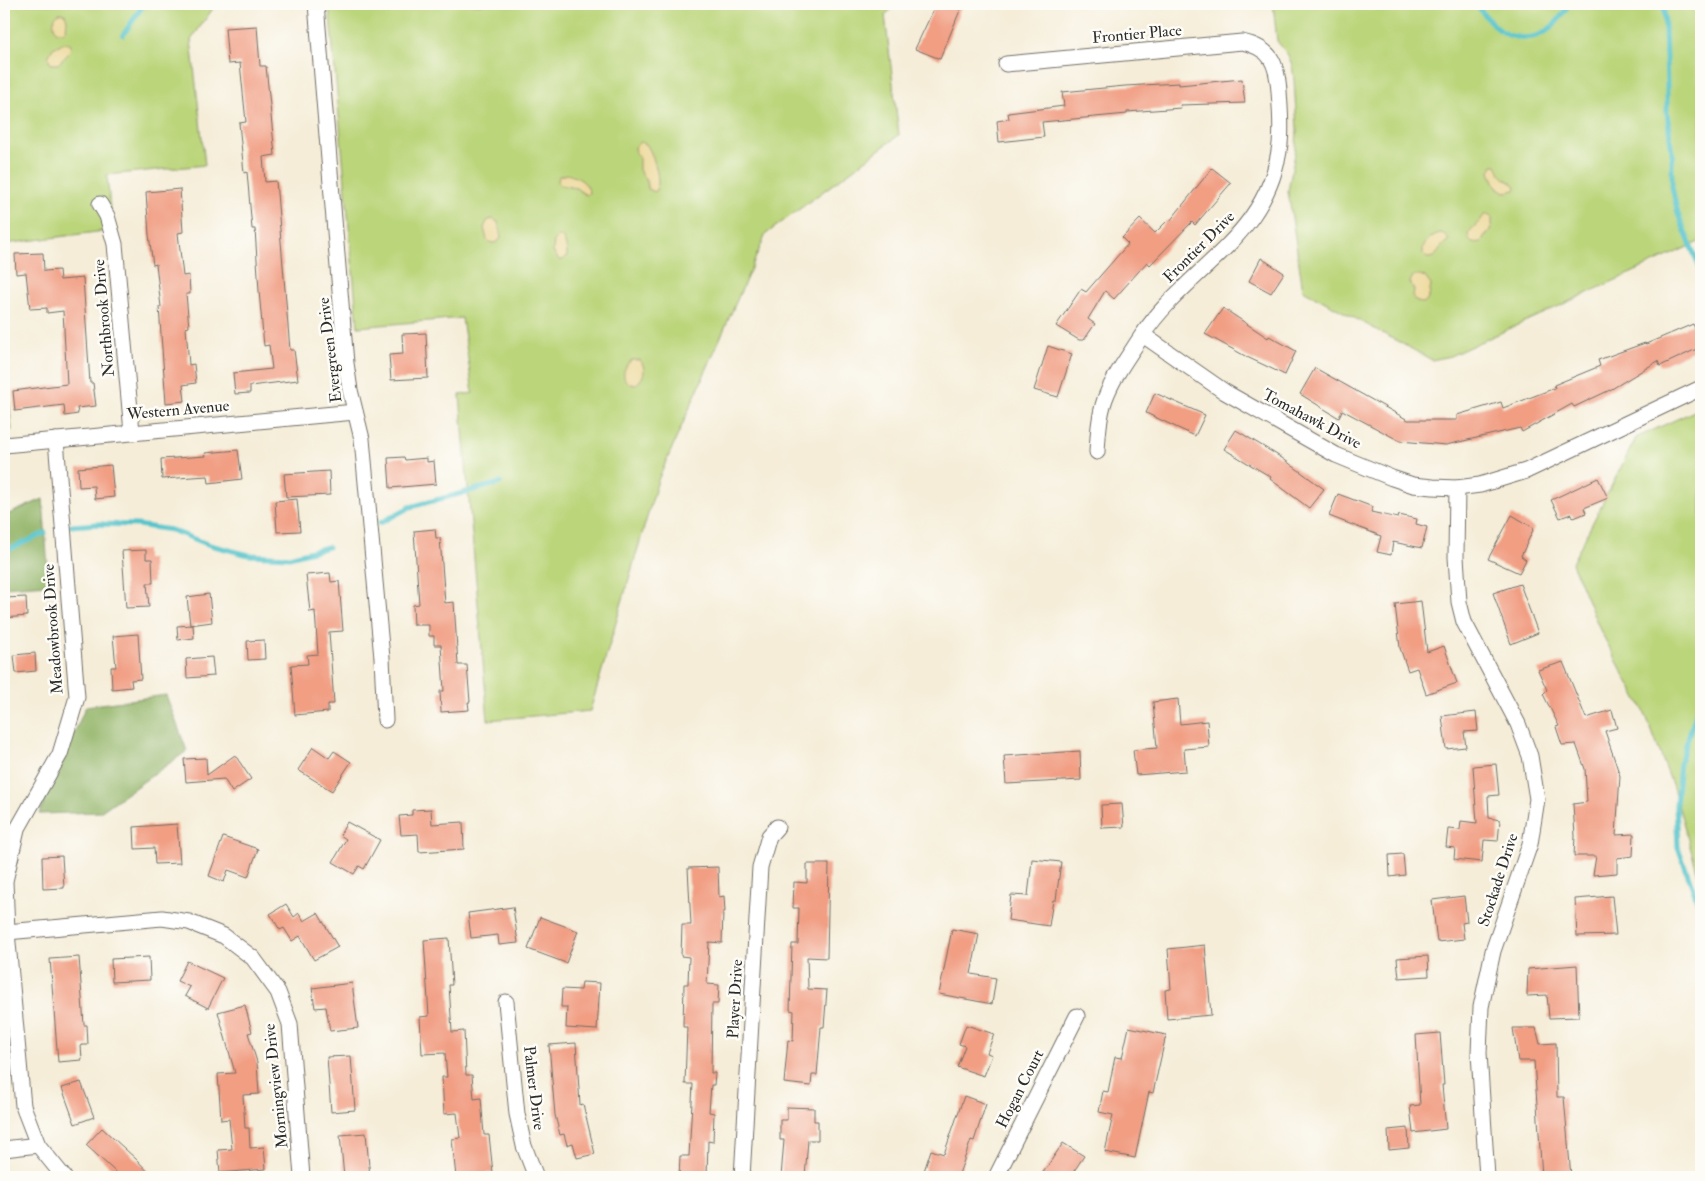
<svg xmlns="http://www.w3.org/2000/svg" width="1705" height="1181" font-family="'IM FELL Double Pica',serif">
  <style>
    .green { fill: #bbd57a; stroke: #738052 }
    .forest { fill: #94b66a; stroke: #60704a }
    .sand { fill: #eeda9e; stroke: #8c8264 }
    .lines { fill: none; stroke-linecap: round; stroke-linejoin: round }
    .stream { stroke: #56c4cb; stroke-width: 5 }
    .building { fill: #f19e83 }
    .street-casing { stroke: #726f68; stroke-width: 17 }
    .street { stroke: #fff; stroke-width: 15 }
    .labels { text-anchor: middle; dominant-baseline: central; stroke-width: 5; stroke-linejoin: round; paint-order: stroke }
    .street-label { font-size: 16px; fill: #2b2b2b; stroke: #fdfcf7 }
  </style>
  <rect width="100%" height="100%" fill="#fdfcf7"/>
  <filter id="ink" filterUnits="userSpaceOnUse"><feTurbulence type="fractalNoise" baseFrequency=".02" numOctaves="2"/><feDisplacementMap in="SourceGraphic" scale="10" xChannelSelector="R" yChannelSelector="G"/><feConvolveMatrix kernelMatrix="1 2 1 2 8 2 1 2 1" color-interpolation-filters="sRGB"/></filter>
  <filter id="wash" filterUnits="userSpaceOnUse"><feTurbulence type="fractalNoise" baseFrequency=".0096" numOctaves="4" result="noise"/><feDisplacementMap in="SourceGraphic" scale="20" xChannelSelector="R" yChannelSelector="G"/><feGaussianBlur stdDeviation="1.12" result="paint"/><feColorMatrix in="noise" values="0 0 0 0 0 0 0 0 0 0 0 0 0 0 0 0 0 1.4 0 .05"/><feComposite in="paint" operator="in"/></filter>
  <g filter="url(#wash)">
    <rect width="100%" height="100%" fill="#f5edd8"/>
    <g class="green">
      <path d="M4,4H216L191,40L205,165L107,175L112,230L4,244Z"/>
      <path d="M329,4H897L885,15L899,135L766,234L658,480L590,711L488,720L460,395L473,393L462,318L358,327Z"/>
      <path d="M1273,4H1701V241L1450,356L1432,360L1303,290L1288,191L1296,148L1297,130L1294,79L1292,65L1288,55L1277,41Z"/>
      <path d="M4,349L12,430L4,431Z"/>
      <path d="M1701,408V885L1673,787L1645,713L1600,630L1572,563L1636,438Z"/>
    </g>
    <g class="forest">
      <path d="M43,499L49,584L4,587V516Z"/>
      <path d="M166,695L187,751L100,812L39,814L86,706Z"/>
    </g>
    <g class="sand">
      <path d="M60,13L65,14L67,20L66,30L63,32H57C52,26 52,16 60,13Z"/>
      <path d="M63,43H70C74,52 63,58 58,64H51L48,57L53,48Z"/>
      <path d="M640,142L646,144C653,153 663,184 655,192L648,189L647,182L639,170V157L636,153L635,147Z"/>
      <path d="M1493,165H1496C1498,168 1499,173 1502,176C1506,181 1512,182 1516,186L1515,190L1506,192L1497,188L1490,172Z"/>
      <path d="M567,174C577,177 589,182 589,193L586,195L576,188L561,185L558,183L559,176Z"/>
      <path d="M1485,214L1492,217V227L1481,242L1472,243L1469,240L1468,233L1480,221Z"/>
      <path d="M492,219L498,222L501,238C498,243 491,245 487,240L484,228L487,221Z"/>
      <path d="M1441,233L1444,234L1449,240C1446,242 1444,244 1442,246C1436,252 1438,258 1427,258L1423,254V247C1428,240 1433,234 1441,233Z"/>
      <path d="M558,236L562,237C566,243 567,249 567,256L563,260H559L553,252L554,240Z"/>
      <path d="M1419,275L1425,277L1431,285L1429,297L1426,302L1421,303L1415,301L1413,298L1414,290L1410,282L1413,276Z"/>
      <path d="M632,360H640C647,369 644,379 635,385C619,383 622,367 632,360Z"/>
    </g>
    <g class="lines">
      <g class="stream">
        <path d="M1475,4C1484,13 1493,28 1506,34C1509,36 1513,36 1517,37C1542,42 1558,24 1569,4"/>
        <path d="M1664,4L1667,83V113L1672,153V187L1678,214L1701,271"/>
        <path d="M123,35L144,4"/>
        <path d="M380,523L410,507L500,483"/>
        <path d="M71,526L97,524L137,525L171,530L210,545L249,555L289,557L328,547"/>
        <path d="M4,549L12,548L45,533"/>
        <path d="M1701,697L1680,763L1676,806L1678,847L1701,911"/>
      </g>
    </g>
    <g id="blocks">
      <g class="building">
        <path d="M936,4H951L961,8L940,59L915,49Z"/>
        <path d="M257,26L260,66H266L275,155L263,157L265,182L276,181L290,350H294L298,380L250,386V393L235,394L233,373L272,369L269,345L264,346L259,291L255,229H252L247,172L244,173L239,123L246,122L240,63L228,64L225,28Z"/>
        <path d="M1242,79L1245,103L1180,105L1181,108L1127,112V114L1042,122L1044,137L999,142L997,121L1009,119L1008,113L1064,106L1062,92L1125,86L1179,83V85Z"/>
        <path d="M1212,168L1231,183L1195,225L1192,222L1150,265L1147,262L1114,299L1105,291L1088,319L1095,324L1084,340H1079L1056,326L1081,289L1086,292L1128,244L1122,238L1140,219L1155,233L1168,220L1170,221Z"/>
        <path d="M180,189L183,232L178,233L183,276L189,275L190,294H186L189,327L186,328L189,365L194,364L196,383L183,385L185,401L166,403L159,307H161L156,264L153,265L149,235L146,192Z"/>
        <path d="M43,253L44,271L59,270L60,280L83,278L90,383H93L96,406L77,408L78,414L65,416L64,405L15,411L13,391L67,384L63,311L47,313V308L30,309L26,273L16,274L15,254Z"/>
        <path d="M1261,258L1284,273L1271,293L1249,281Z"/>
        <path d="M1223,308L1268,338L1269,336L1296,351L1285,375L1247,357L1205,334Z"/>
        <path d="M1693,324L1701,342V347L1660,366L1658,361L1610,390L1574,407L1572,404L1522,432L1520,428L1446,445L1400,441L1342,410L1339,418L1300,394L1315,368L1408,420H1457V415L1501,402L1503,408L1555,388L1554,385L1600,366L1598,360L1645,343L1646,344Z"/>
        <path d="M426,333L428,378L391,380L389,355L403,354L402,334Z"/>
        <path d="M1048,346L1072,354L1058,397L1034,390Z"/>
        <path d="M1155,393L1205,415L1195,436L1146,413Z"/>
        <path d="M1236,430L1282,458L1324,489L1309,508L1270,479L1271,477L1224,449Z"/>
        <path d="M238,450L242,479L209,483L208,476L162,479L161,459L206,456L205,453Z"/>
        <path d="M404,457L405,460L427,458V462L434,461L436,484L390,488L388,458Z"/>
        <path d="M111,465L114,497L95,499L94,486L79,487L78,468Z"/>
        <path d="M329,471L330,495L286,497L284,474Z"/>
        <path d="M1598,478L1608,498L1584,508L1586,513L1574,518L1571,514L1560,518L1551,500Z"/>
        <path d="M1338,494L1373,507L1371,512L1398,518L1399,515L1417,519L1416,524L1427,527L1422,548L1393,542L1391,555L1377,552L1381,536L1329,516Z"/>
        <path d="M297,499L300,531L277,532L275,501Z"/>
        <path d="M1512,515L1534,528L1521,556L1526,560L1519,573L1488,559Z"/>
        <path d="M435,529L436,538H440L445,603L454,602L458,665H467L470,702H468L469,710L441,712L440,691H444L441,645H434V636H429V625H414L413,605L419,604L414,531Z"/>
        <path d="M146,550V559H152L153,583H147L149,607L126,608L122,551Z"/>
        <path d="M330,573L331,582L339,581L343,631L329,632L334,704H328V712L295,715L291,665L308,664L307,655L318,654L315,611L310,612L306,575Z"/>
        <path d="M1520,584L1538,633L1511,644L1493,593Z"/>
        <path d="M209,594L212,622L190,625L187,597Z"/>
        <path d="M26,597L27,616L4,618V598Z"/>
        <path d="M1421,601L1427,652L1444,646L1457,683L1426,694L1417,668L1408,671L1400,648L1395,604Z"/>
        <path d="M193,625L194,638L178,640L177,626Z"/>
        <path d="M138,634L141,679L131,680L132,687L112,689L111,667H116L113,636Z"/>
        <path d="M264,640L265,659L248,660L247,641Z"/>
        <path d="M35,653L36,671L16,673L14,655Z"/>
        <path d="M212,657L214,676L187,678L186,659Z"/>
        <path d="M1563,662L1586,718L1612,710L1617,728L1605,731L1620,776L1616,835L1634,834L1633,856L1617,858V873L1593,875L1596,856H1574L1575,836L1573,804L1587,802L1585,769L1576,744L1562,745L1556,727L1559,726L1543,694L1547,690L1538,670Z"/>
        <path d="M1178,699L1180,724L1207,721L1209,747L1184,749L1186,771L1136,775L1133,750L1157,748L1153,702Z"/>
        <path d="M1476,712L1478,731L1464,732L1466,747L1446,749L1442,716Z"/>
        <path d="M313,747L329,758L334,751L351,762L332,791L298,770Z"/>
        <path d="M1080,751L1081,780L1006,784L1004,756Z"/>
        <path d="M235,755L251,779L232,792L224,779L186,782L184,759L206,758L207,775Z"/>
        <path d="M1496,764L1499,795L1488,796L1489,818L1500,820L1498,841L1484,840L1482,862L1454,859L1455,848L1446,847L1448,829L1460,830L1461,821L1477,823L1473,766Z"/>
        <path d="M1122,804L1124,827L1102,828L1101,805Z"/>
        <path d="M431,809L432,824L463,822L464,849L419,852L418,834L401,835L399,816L412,815V810Z"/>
        <path d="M347,822L380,840L364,869L359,866L354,874L333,862L346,839L340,835Z"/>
        <path d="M177,824L180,863L155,864L154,848L135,849L134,827Z"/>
        <path d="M223,837L258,849L248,877L228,870L224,882L209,876Z"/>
        <path d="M1403,854L1405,875L1390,877L1389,855Z"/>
        <path d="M62,856L64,888L43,889L42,857Z"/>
        <path d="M1032,859L1061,862L1056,900H1053L1049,926L1008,920L1011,895L1028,896Z"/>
        <path d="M807,864H829L827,958L807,957L808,989L827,990L824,1027H821L817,1075H812L811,1086L784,1083L788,1040L793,1041L794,1011L790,1010L792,944H798L799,908H793L794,882L807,883Z"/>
        <path d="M718,867L719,897L724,896L725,912H723L722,943L709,942L707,984L719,985L718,1004H712L711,1073H715L714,1085H711L709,1112L714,1113L713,1142L708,1141L707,1177H679L680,1156H689L693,1084H685L687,1027H683L684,984H688L689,957L681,956L682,925H691L688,868Z"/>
        <path d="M1464,896L1467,922L1462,923L1464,939L1437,942L1432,900Z"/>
        <path d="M1612,896L1616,935L1577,936L1575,899Z"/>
        <path d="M286,904L294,917L299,913L304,921L318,913L338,947L314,960L300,936L292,941L284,928L280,930L270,914Z"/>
        <path d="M513,907L518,943L499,945L498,935L471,938L468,913Z"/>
        <path d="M540,917L578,931L566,963L528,949Z"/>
        <path d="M952,929L979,934L971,974L996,978L992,1004L939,994Z"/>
        <path d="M449,938L452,985H449L452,1032L464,1031L466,1075H472L474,1099L481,1098L484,1135H489L493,1173L456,1177L452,1139L460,1138L457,1113L444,1114L442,1077H447L445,1053L422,1054L420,1017L429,1016L424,940Z"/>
        <path d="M1205,945L1211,1015L1167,1019L1165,990L1171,989L1168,949Z"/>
        <path d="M1428,956L1429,976L1399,978L1397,958Z"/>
        <path d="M79,957L84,1025H87L88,1045H81L82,1060L58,1062L50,959Z"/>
        <path d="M149,957L150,980L112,982L111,959Z"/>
        <path d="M187,961L223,978L208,1008L185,996L190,987L177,981Z"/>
        <path d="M1577,965L1579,1017L1549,1018L1547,995L1527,996L1528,969Z"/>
        <path d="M582,982L600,983L597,1030L566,1028L567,1007H561L562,989L581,990Z"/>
        <path d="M352,983L358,1028L330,1031L326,1007L315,1008L312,988Z"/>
        <path d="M245,1005L252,1032L248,1033L257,1062L259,1094L243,1095L245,1128H249L250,1148L264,1147L266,1169L220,1173L218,1150L232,1149L229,1119L221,1120L218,1074L235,1073L218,1012Z"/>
        <path d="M966,1025L994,1034L987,1053L992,1055L984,1076L957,1067L965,1046L959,1044Z"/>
        <path d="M1129,1027L1166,1035L1153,1093L1149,1092L1135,1158L1105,1152L1113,1115L1099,1112L1103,1091L1108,1092L1115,1057L1122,1058Z"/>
        <path d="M1513,1028H1536L1540,1044L1556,1043L1557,1097H1564L1571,1177H1542L1534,1061H1518Z"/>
        <path d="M1440,1033L1444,1085H1442L1446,1129L1413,1133L1410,1106L1420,1105L1416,1035Z"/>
        <path d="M576,1043L580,1105L583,1104L595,1154L577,1158L573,1143L567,1145L564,1134L560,1135L555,1115L549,1045Z"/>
        <path d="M351,1056L355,1110L331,1112L327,1057Z"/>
        <path d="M81,1082L94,1117L75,1124L62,1088Z"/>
        <path d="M964,1096L986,1104L974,1141L971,1140L958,1177H922L931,1150L944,1154Z"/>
        <path d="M787,1107L814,1108V1121H818V1140H808L805,1177H781L784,1140H780V1120H787Z"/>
        <path d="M102,1128L136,1159L153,1177H121L86,1145Z"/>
        <path d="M1408,1128L1409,1148L1389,1150L1388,1130Z"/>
        <path d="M366,1133L370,1177H344L340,1135Z"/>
        <path d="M1063,1143L1084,1156L1070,1177H1040Z"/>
      </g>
    </g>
  </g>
  <g filter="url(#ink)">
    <use href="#blocks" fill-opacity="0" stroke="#726f68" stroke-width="1"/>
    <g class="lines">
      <defs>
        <g id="street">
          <path d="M316,4L346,363L350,390L362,439L382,658L385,720"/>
          <path d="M1006,64L1242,42C1271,48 1277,63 1279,91C1280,108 1282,126 1280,144C1269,238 1188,266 1141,337C1128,357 1113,377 1105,399C1099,416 1098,435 1097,452"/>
          <path d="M100,204L107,216L115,244L132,432"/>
          <path d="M1143,335L1225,392L1336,455L1392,478L1413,485L1433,487L1457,488L1480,485L1526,471L1701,388"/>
          <path d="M56,440L77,697L60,754L17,830L5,881L7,932L23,1106L38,1145L64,1177"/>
          <path d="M4,445L355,412"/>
          <path d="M1457,488L1456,557L1459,602L1464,622L1518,724L1530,756L1537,799L1530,844L1493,951L1481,1007L1479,1053L1487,1177"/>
          <path d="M7,932L162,918L189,922L224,936L253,958L278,992L290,1024L302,1177"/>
          <path d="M506,1002L517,1114L524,1146L536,1177"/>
          <path d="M4,1149L38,1145"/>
          <path d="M742,1177L760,867L769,836L777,827"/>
          <path d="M996,1177L1077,1016"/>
        </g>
      </defs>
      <use href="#street" class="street-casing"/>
      <use href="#street" class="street"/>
    </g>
  </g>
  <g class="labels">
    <g class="street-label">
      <text transform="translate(1137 34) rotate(-5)">Frontier Place</text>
      <text transform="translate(1199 247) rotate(-45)">Frontier Drive</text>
      <text transform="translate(104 318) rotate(-95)">Northbrook Drive</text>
      <text transform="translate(330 350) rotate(-97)">Evergreen Drive</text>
      <text transform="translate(178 410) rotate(-5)">Western Avenue</text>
      <text transform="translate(1312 419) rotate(28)">Tomahawk Drive</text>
      <text transform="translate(53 629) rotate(-94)">Meadowbrook Drive</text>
      <text transform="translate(1498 880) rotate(-72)">Stockade Drive</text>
      <text transform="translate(735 999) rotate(-87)">Player Drive</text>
      <text transform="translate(276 1086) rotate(-96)">Morningview Drive</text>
      <text transform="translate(534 1088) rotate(83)">Palmer Drive</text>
      <text transform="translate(1020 1089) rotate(-63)">Hogan Court</text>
    </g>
  </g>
  <rect width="1705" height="1181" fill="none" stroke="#fdfcf7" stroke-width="20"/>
</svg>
